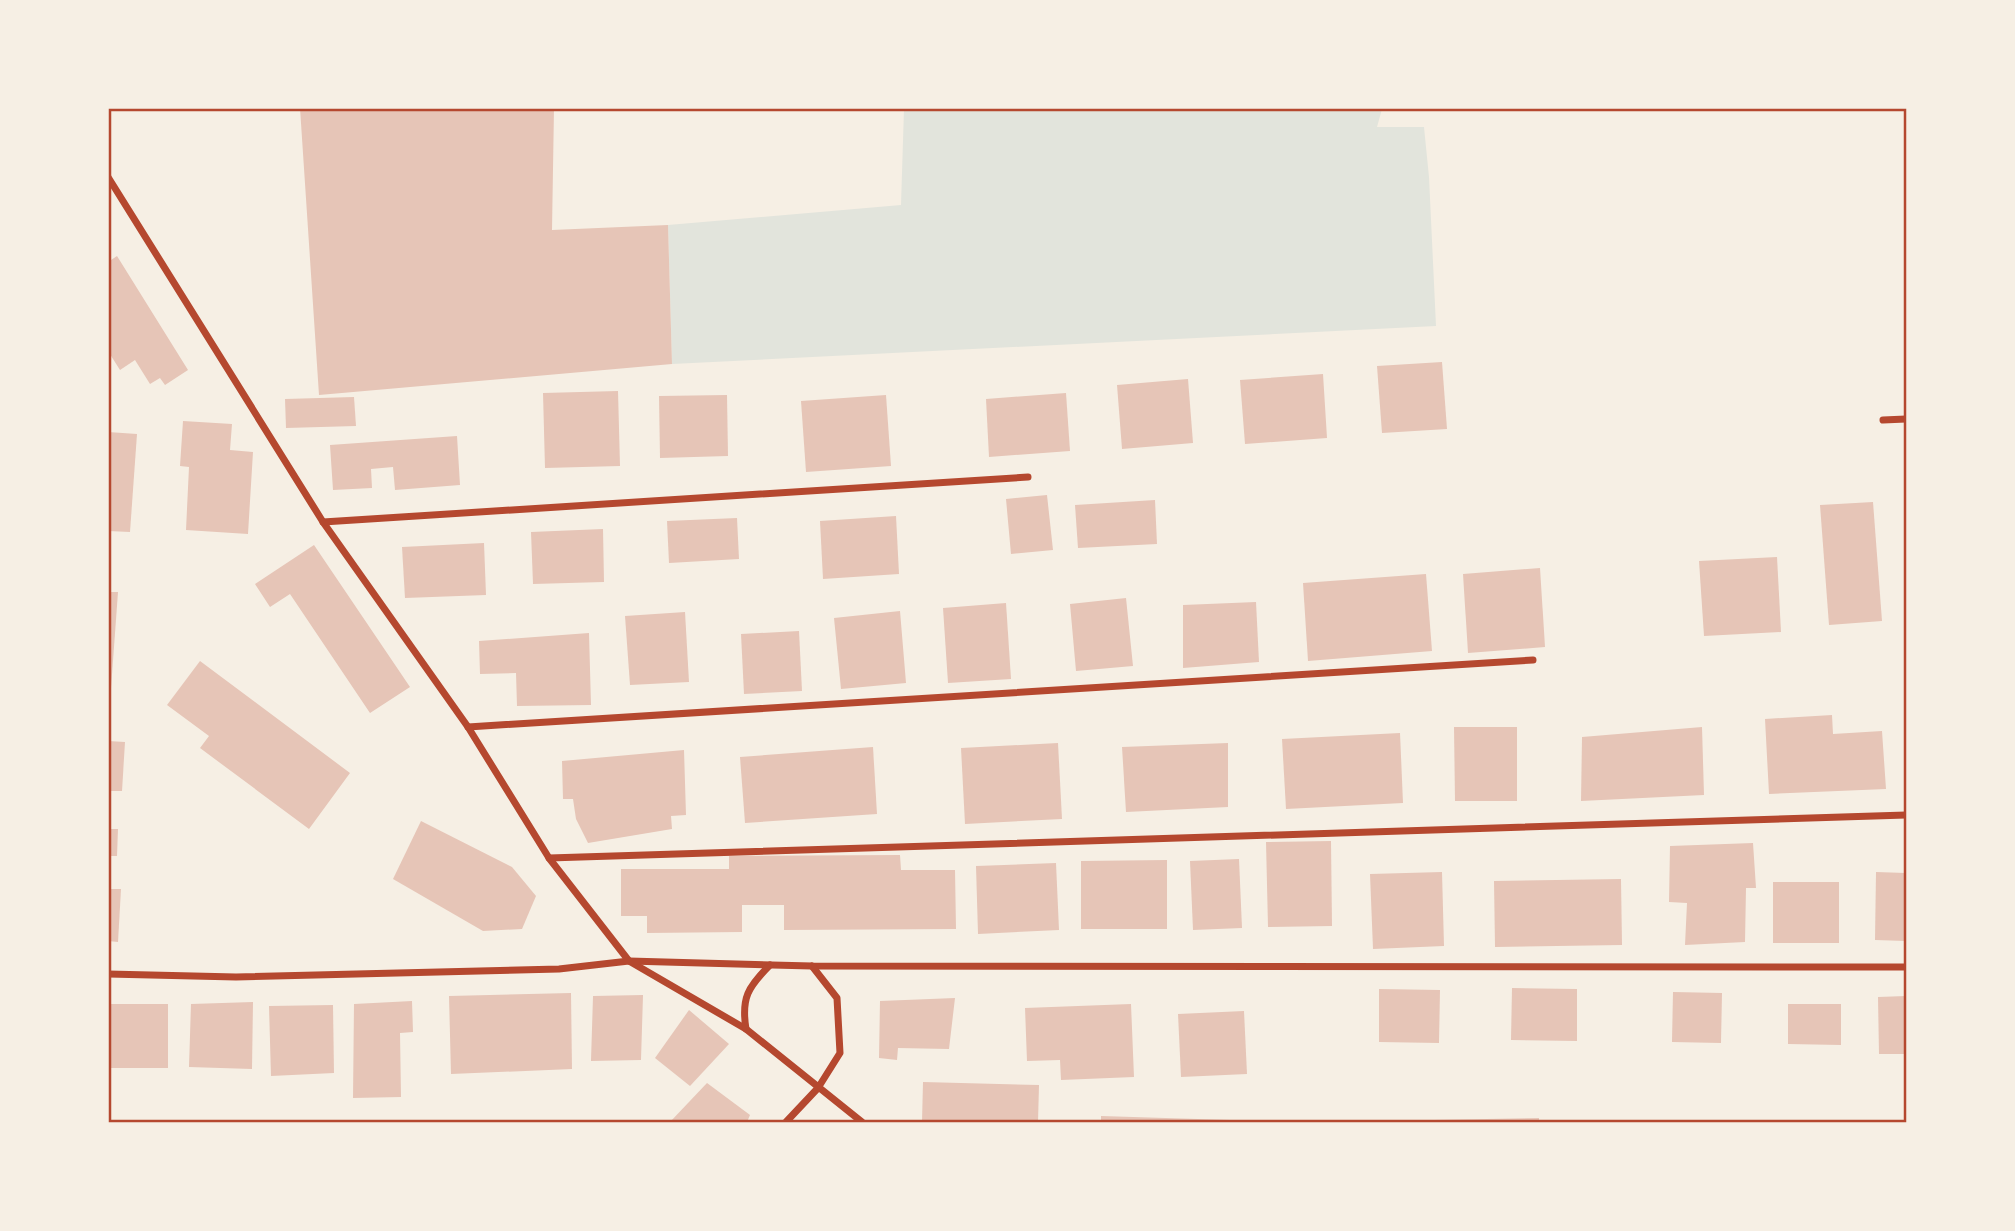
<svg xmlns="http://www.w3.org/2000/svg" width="2015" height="1231" font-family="Barlow,sans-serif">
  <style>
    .green { fill: #e2e4dc }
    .building { fill: #e6c5b7 }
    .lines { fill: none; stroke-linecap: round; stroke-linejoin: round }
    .minor { stroke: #b5482f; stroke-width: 7 }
    .neatline { fill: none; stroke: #b5482f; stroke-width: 2.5 }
  </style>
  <rect width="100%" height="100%" fill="#f6efe4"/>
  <path class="green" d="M904,109H1382L1377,127H1424L1429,177L1436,326L672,364L668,225L901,205Z"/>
  <g class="building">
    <path d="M300,108H554L552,230L668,225L672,364L319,395Z"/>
    <path d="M117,256L188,370L165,385L160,378L150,384L135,360L120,370L108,351V262Z"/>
    <path d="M1442,362L1447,429L1382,433L1377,366Z"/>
    <path d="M1323,374L1327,438L1245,444L1240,380Z"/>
    <path d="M1188,379L1193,443L1122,449L1117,385Z"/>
    <path d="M618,391L620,466L545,468L543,393Z"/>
    <path d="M1066,393L1070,451L989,457L986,399Z"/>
    <path d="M727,395L728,456L660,458L659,396Z"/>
    <path d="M886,395L891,466L806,472L801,401Z"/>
    <path d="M354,397L356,426L286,428L285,399Z"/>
    <path d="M183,421L232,424L230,450L253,452L248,534L186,530L189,467L180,466Z"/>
    <path d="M108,432L137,434L130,532L108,531Z"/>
    <path d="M457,436L460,485L395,490L393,467L371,469L372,488L333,490L330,445Z"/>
    <path d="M1047,495L1053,550L1011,554L1006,499Z"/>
    <path d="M1155,500L1157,544L1078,548L1075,505Z"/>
    <path d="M1873,502L1882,621L1829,625L1820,505Z"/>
    <path d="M896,516L899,574L823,579L820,521Z"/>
    <path d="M737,518L739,559L669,563L667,521Z"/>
    <path d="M603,529L604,582L533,584L531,532Z"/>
    <path d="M484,543L486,595L405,598L402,547Z"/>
    <path d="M314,545L410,687L370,713L290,594L270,607L255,584Z"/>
    <path d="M1777,557L1781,632L1704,636L1699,561Z"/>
    <path d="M1540,568L1545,647L1468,653L1463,574Z"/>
    <path d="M1426,574L1432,651L1308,661L1303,583Z"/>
    <path d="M108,592H118L111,688H108Z"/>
    <path d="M1126,598L1133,666L1076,671L1070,604Z"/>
    <path d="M1256,602L1259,662L1183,668V605Z"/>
    <path d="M1006,603L1011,679L948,683L943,608Z"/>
    <path d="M900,611L906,683L841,689L834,618Z"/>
    <path d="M685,612L689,682L630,685L625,616Z"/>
    <path d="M799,631L802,691L744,694L741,634Z"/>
    <path d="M589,633L591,705L517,706L516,673L480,674L479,641Z"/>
    <path d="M200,661L350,773L309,829L200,748L209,736L167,705Z"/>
    <path d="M1832,715L1833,734L1882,731L1886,789L1769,794L1765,719Z"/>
    <path d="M1454,727H1517V801H1455Z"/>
    <path d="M1702,727L1704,795L1581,801L1582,737Z"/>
    <path d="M1400,733L1403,803L1286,809L1282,739Z"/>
    <path d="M108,741L125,742L122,791H108Z"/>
    <path d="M1058,743L1062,819L965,824L961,748Z"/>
    <path d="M1228,743V807L1126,812L1122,747Z"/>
    <path d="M873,747L877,814L745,823L740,757Z"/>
    <path d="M684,750L686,815L671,816L672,829L588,843L576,819L573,799H563L562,761Z"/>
    <path d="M421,821L512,867L536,896L522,929L483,931L393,879Z"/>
    <path d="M108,829H118L117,856H108Z"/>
    <path d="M1331,841L1332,926L1268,927L1266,842Z"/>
    <path d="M1753,843L1756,888H1746L1745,942L1685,945L1687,903L1669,902L1670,846Z"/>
    <path d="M900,855L901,870H955L956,929L784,930V905H742V932L647,933V916H621V869H729V856Z"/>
    <path d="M1239,859L1242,928L1193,930L1190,861Z"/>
    <path d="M1167,860V929H1081V861Z"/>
    <path d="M1056,863L1059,930L978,934L976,866Z"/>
    <path d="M1442,872L1444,946L1373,949L1370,874Z"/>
    <path d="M1876,872L1906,873V941L1875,940Z"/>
    <path d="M1621,879L1622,945L1495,947L1494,881Z"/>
    <rect x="1773" y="882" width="66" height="61"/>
    <path d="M108,889H121L118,942L108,941Z"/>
    <path d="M1512,988L1577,989V1041L1511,1040Z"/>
    <path d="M1379,989L1440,990L1439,1043L1379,1042Z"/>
    <path d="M1673,992L1722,993L1721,1043L1672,1042Z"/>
    <path d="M571,993L572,1069L451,1074L449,996Z"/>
    <path d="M643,995L641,1060L591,1061L593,996Z"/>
    <path d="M1906,996V1054H1879L1878,997Z"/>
    <path d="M955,998L949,1049L898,1048L897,1060L879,1058L880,1001Z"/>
    <path d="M412,1001L413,1032L400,1033L401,1097L353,1098L354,1004Z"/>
    <path d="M253,1002L252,1069L189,1067L191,1004Z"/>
    <rect x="108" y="1004" width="60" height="64"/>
    <path d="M1131,1004L1134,1077L1061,1080L1060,1060L1027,1061L1025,1008Z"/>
    <path d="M1788,1004H1841V1045L1788,1044Z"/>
    <path d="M333,1005L334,1073L271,1076L269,1006Z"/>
    <path d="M689,1010L729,1044L690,1086L655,1058Z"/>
    <path d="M1244,1011L1247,1074L1181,1077L1178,1014Z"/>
    <path d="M923,1082L1039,1085L1038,1122H922Z"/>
    <path d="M707,1083L750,1115L747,1122H670Z"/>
    <path d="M1101,1116L1230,1120V1122H1101Z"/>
    <path d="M1539,1118V1122H1434V1120Z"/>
  </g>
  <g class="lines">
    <g class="minor">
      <path d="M108,177L323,522L468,727L549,858L629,961L746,1029L862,1122"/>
      <path d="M1883,420L1906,419"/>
      <path d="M323,522L1028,477"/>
      <path d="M468,727L1533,660"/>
      <path d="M549,858L1906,815"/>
      <path d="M108,974L236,977L559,969L629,961L812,966L1906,967"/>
      <path d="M746,1029C741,998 748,987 770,965"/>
      <path d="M786,1122L818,1088L840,1053L837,998L812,966"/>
    </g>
  </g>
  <rect width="2015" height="1231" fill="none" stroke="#f6efe4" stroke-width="220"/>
  <rect x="110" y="110" width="1795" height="1011" class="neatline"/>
</svg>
